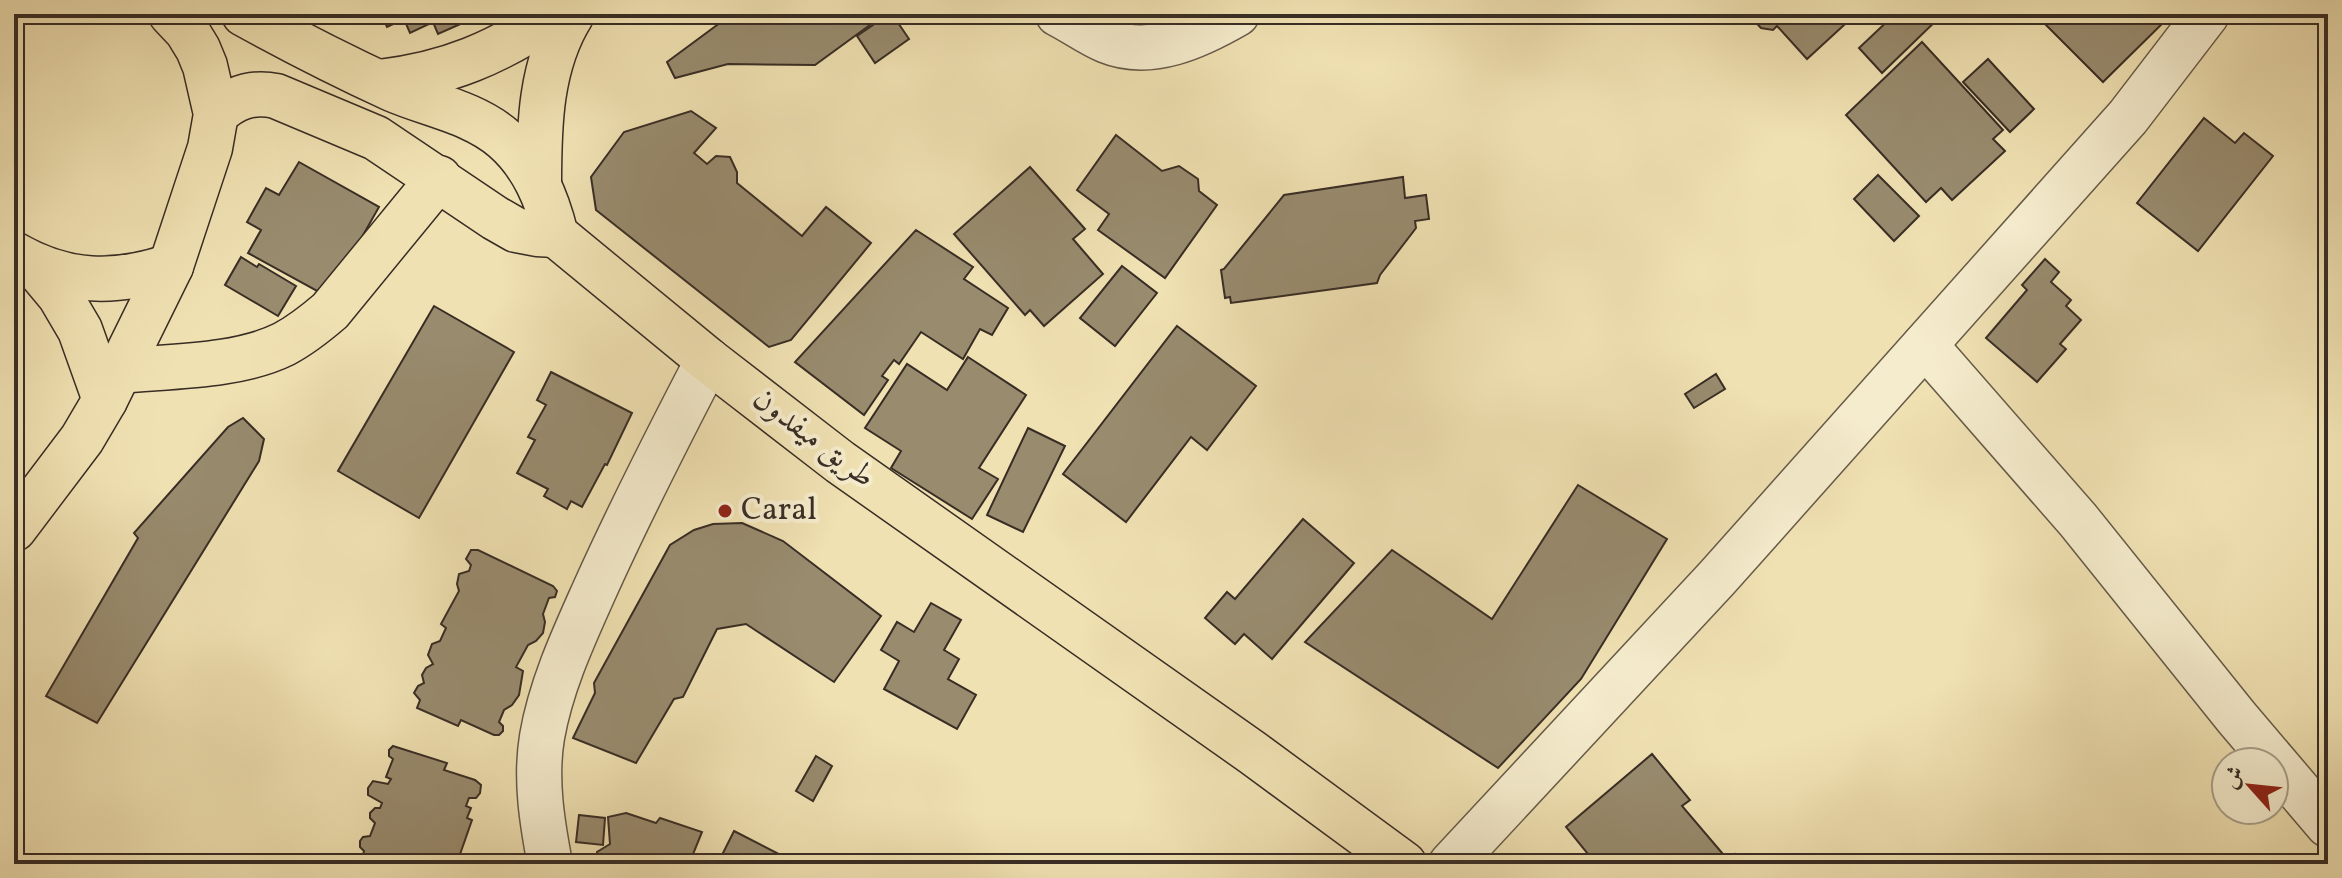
<svg xmlns="http://www.w3.org/2000/svg" width="2342" height="878" font-family="Vollkorn,Amiri,serif">
  <style>
    .building { fill: #988b6e; stroke: #382d25; stroke-width: 2 }
    .lines { fill: none; stroke-linecap: round; stroke-linejoin: round }
    .minor-casing { stroke: #665a48; stroke-width: 47 }
    .major-casing { stroke: #382d25; stroke-width: 47 }
    .minor { stroke: #f5eccd; stroke-width: 44 }
    .major { stroke: #f0e1b2; stroke-width: 44 }
    .poi-dot { fill: #8f2418; stroke: #f5eccd; stroke-width: 3 }
    .labels { text-anchor: middle; dominant-baseline: central; stroke-width: 8; stroke-linejoin: round; paint-order: stroke }
    .street-label { font-size: 32px; fill: #382d25; stroke: #f5eccd }
    .poi-label { font-size: 32px; fill: #382d25; stroke: #f5eccd; text-anchor: start }
  </style>
  <rect width="100%" height="100%" fill="#f0e1b2"/>
  <filter id="stains"><feTurbulence type="fractalNoise" baseFrequency=".0025" numOctaves="4"/><feColorMatrix values="0 0 0 0 .2 0 0 0 0 .09 0 0 0 0 .02 0 0 0 .5 -.17"/></filter>
  <radialGradient id="worn" r=".72"><stop offset=".6" stop-color="#630" stop-opacity="0"/><stop offset="1" stop-color="#630" stop-opacity=".3"/></radialGradient>
  <g class="building">
    <path d="M381,14H483L438,34L433,22L410,33L404,19L387,27Z"/>
    <path d="M732,14H885L815,65L728,64L675,78L667,62Z"/>
    <path d="M889,14H892L909,39L875,63L857,36Z"/>
    <path d="M1135,14H1178L1150,35Z"/>
    <path d="M1748,14H1856L1807,59L1777,26L1773,30L1761,28Z"/>
    <path d="M1895,14H1943L1882,73L1859,48Z"/>
    <path d="M2051,14H2170L2171,15L2103,82L2043,22Z"/>
    <path d="M1922,42L2003,130L1993,139L2005,151L1952,200L1941,188L1926,202L1846,115Z"/>
    <path d="M1988,59L2034,109L2010,132L1963,82Z"/>
    <path d="M691,111L716,128L694,153L707,164L716,156L730,157L737,172V183L802,236L826,207L871,243L791,340L769,347L596,210L591,177L624,132Z"/>
    <path d="M2204,118L2235,143L2244,133L2273,156L2198,251L2137,203Z"/>
    <path d="M1116,135L1162,171L1179,166L1198,179L1199,191L1217,205L1165,278L1098,230L1109,214L1077,190Z"/>
    <path d="M299,162L379,207L328,297L248,253L261,230L247,222L266,188L279,195Z"/>
    <path d="M1030,167L1085,229L1073,239L1103,274L1044,326L1030,310L1025,315L954,234Z"/>
    <path d="M1878,175L1919,216L1894,241L1854,199Z"/>
    <path d="M1403,177L1405,198L1426,195L1429,219L1415,221L1416,228L1380,275L1377,283L1231,303L1230,297L1225,298L1221,270L1224,269L1284,195Z"/>
    <path d="M916,230L973,267L964,279L1008,308L992,335L980,329L963,359L921,332L899,364L894,360L882,376L888,380L864,415L795,362Z"/>
    <path d="M241,257L257,267L259,264L296,286L278,316L225,285Z"/>
    <path d="M2045,259L2059,272L2051,282L2071,300L2066,306L2081,320L2060,344L2066,349L2037,382L1986,338L2027,290L2022,285Z"/>
    <path d="M1122,266L1157,293L1115,346L1080,318Z"/>
    <path d="M434,306L514,352L419,518L338,471Z"/>
    <path d="M1177,326L1256,386L1207,450L1191,437L1126,522L1063,474Z"/>
    <path d="M968,357L1026,395L979,468L998,479L972,519L891,468L901,451L865,428L907,364L947,390Z"/>
    <path d="M551,372L632,413L607,465L605,464L582,507L571,501L567,509L544,496L548,489L517,473L535,440L528,437L546,405L537,400Z"/>
    <path d="M1716,374L1725,389L1694,408L1685,394Z"/>
    <path d="M243,418L264,439L259,461L97,723L46,696L138,538L134,533L228,427Z"/>
    <path d="M1028,428L1065,446L1023,532L987,515Z"/>
    <path d="M1578,485L1667,539L1581,679L1498,768L1305,642L1392,550L1492,619Z"/>
    <path d="M1303,519L1354,563L1272,659L1244,634L1235,644L1205,618L1227,592L1235,599Z"/>
    <path d="M742,523L783,541L881,616L834,682L746,624L717,629L683,697L674,699L636,763L573,738L595,693L594,683L670,545L694,530L713,524Z"/>
    <path d="M471,550H478L553,586L557,591L555,597L549,598L543,614L545,622L543,633L536,641L528,645L516,667L523,671L519,695L512,705L504,710L499,722L503,726V731L499,735H494L461,720L458,726L417,708L420,700L414,693L418,686L424,683L422,675L426,668L433,664L428,655L432,644L440,641L446,628L441,624L459,591L457,584L459,574L469,571L471,565L466,559Z"/>
    <path d="M931,603L961,620L944,650L959,659L948,679L976,695L957,729L884,689L899,661L881,650L897,622L914,632Z"/>
    <path d="M393,746L447,763L444,770L475,780L481,785L480,793L476,798H469L466,806L471,808L467,818L472,820L458,860L445,855L443,861L446,864H376L362,859L364,851L360,847V841L363,837L370,836L375,823L370,818V813L375,808H380L382,803L368,795V788L373,781L388,784L391,779L386,777L393,759L389,756V750Z"/>
    <path d="M1652,754L1690,800L1682,806L1728,860L1735,854L1743,864H1596L1566,827Z"/>
    <path d="M816,756L832,766L813,801L796,791Z"/>
    <path d="M626,813L656,823L660,818L702,832L689,864H599L597,852L610,844L608,817Z"/>
    <path d="M579,815L605,818L603,845L576,842Z"/>
    <path d="M734,831L798,864H723L719,861Z"/>
  </g>
  <g class="lines">
    <defs>
      <g id="minor">
        <path d="M1058,14C1074,22 1090,34 1107,41C1151,59 1199,36 1237,14"/>
        <path d="M1925,345L2078,520L2237,718L2328,825"/>
        <path d="M550,864C542,822 535,779 542,737C551,685 574,636 595,589C630,511 669,435 708,360"/>
        <path d="M1451,864L1717,578L2128,117L2207,14"/>
      </g>
      <g id="major">
        <path d="M244,14C293,41 342,66 392,89C429,105 473,112 504,139C533,164 547,199 556,235L708,360L840,462L1253,753L1404,864"/>
        <path d="M379,82C448,74 497,53 555,14"/>
        <path d="M216,114C234,97 252,91 276,96L376,138L495,218L516,230L537,234L556,235"/>
        <path d="M539,184C539,126 540,65 572,14"/>
        <path d="M14,254C66,284 115,285 171,266"/>
        <path d="M35,266L60,296L80,330L105,400"/>
        <path d="M119,371C171,366 238,367 284,344C301,335 316,323 330,311L439,178"/>
        <path d="M14,529L82,439L105,400L171,266L210,148L216,114L205,66L198,49L187,31L171,14"/>
      </g>
    </defs>
    <use href="#minor" class="minor-casing"/>
    <use href="#major" class="major-casing"/>
    <use href="#minor" class="minor"/>
    <use href="#major" class="major"/>
  </g>
  <circle class="poi-dot" cx="725" cy="511" r="8"/>
  <g class="labels">
    <g class="street-label">
      <text transform="translate(813 439) rotate(37)">طريق ميفدون</text>
    </g>
    <g class="poi-label">
      <text x="741" y="511">Caral</text>
    </g>
  </g>
  <rect width="2342" height="878" fill="none" stroke="#f0e1b2" stroke-width="48"/>
  <rect x="16" y="16" width="2310" height="846" fill="none" stroke="#382d25" stroke-width="4"/>
  <rect x="24" y="24" width="2294" height="830" fill="none" stroke="#382d25" stroke-width="2"/>
  <g transform="translate(2250 786) rotate(297)"><circle r="38" fill="#f5eccd" stroke="#a9a08a" stroke-width="2"/>
  <path d="M0-6L14 30L0 20L-14 30Z" fill="#8f2418"/>
  <text y="-12" font-size="22" font-weight="bold" text-anchor="middle" fill="#382d25">ش</text>
  </g>
  <rect width="100%" height="100%" filter="url(#stains)"/>
  <rect width="100%" height="100%" fill="url(#worn)"/>
</svg>
